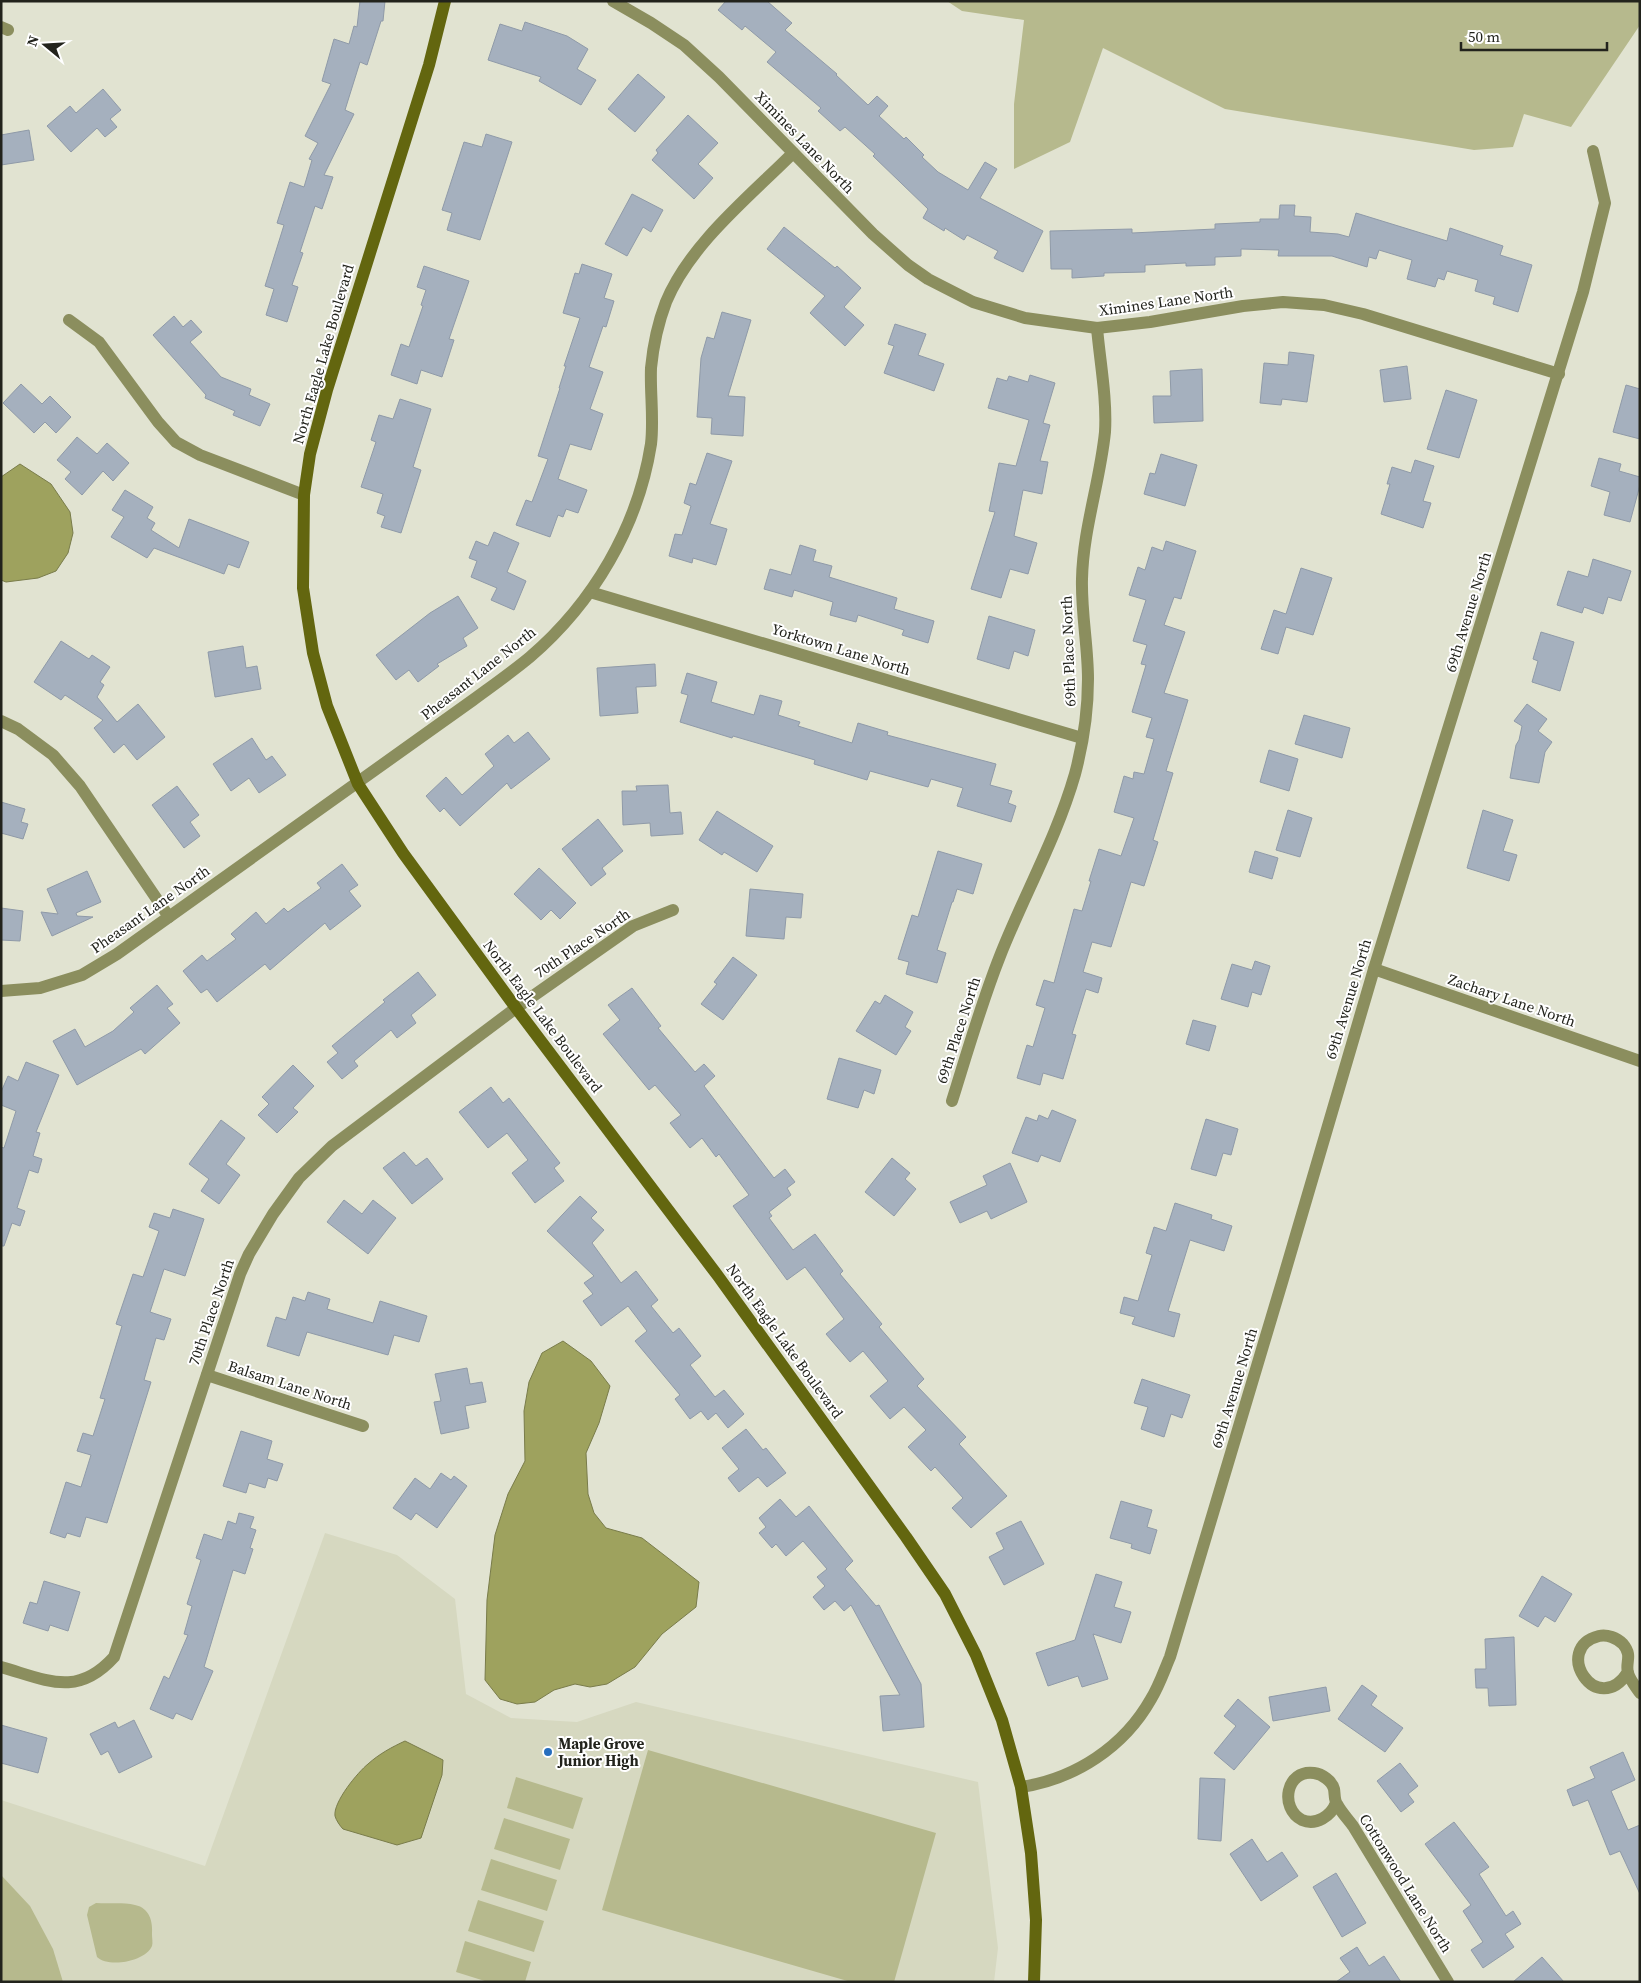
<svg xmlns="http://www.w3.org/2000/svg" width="1641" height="1983" font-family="'Source Serif 4',serif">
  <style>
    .built { fill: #d6d8c0 }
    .green { fill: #b6b98d }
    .water { fill: #9ea25e; stroke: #797c4a }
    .building { fill: #a5b0be; stroke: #8f9aa8 }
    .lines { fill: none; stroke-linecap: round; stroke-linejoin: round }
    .street { stroke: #8b8e5e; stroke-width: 12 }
    .secondary { stroke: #63660f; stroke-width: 12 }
    .poi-dot { fill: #266ebe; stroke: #fff; stroke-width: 2 }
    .labels { text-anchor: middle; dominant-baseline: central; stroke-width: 4; stroke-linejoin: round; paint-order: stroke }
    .street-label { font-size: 15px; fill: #22231c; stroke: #fff }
    .poi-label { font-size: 15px; font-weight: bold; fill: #22231c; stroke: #fff; text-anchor: start }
  </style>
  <rect width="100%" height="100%" fill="#e1e3d1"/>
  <path class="built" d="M325,1533L397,1555L455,1599L466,1694L511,1718L577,1722L636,1702L978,1782L998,1948L994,1982H1V1800L205,1866Z"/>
  <g class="green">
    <path d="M947,1H1640V25L1571,127L1524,114L1513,147L1474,150L1225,109L1103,48L1070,142L1014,169V104L1024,20L962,11Z"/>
    <path d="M648,1750L936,1833L894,1982H851L602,1910Z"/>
    <path d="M516,1777L583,1798L573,1829L507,1808Z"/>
    <path d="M504,1818L570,1839L560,1870L494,1849Z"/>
    <path d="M491,1859L557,1880L547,1911L481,1890Z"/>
    <path d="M1,1875L30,1906L53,1949L63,1982H1Z"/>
    <path d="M478,1900L544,1921L534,1952L468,1931Z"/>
    <path d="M96,1903C109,1904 123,1902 135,1905C150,1908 153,1922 152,1935C152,1938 153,1943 152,1946C145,1962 108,1968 97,1957L87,1915L89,1907Z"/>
    <path d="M465,1941L531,1962L525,1982H488L456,1972Z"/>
  </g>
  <g class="water">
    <path d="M20,464L51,484L70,512L73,533L68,553L56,571L38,578L6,582L1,580V477Z"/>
    <path d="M563,1341L591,1361L610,1386L599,1423L586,1453L588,1494L594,1513L606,1528L642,1538L699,1582L696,1607L662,1634L635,1667L607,1684L590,1687L575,1684L554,1690L535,1702L517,1704L500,1699L485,1680L487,1600L495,1535L508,1494L525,1461L524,1411L529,1382L542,1353Z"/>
    <path d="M405,1741L443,1760L442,1775L421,1838L397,1845L343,1829C340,1826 336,1820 335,1816C333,1802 358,1772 368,1764C379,1754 392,1747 405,1741Z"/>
  </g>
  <g class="building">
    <path d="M360,1H385L383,21H381L367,65L360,62L345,110L354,114L324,175L333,177L322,209L315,206L300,252L303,253L292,285L298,287L287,322L266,315L274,289L265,286L284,225L277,223L290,182L304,187L312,160L309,159L318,143L305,136L331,84L322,81L334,39L349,44L354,26L357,27Z"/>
    <path d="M726,1H767L792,23L785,30L837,74L836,75L868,105L877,96L888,106L879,116L904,139L906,137L924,155L922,157L938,172L968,190L985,162L997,169L980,198L1043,231L1023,272L994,258L998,251L967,235L964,240L945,228L944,231L923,218L928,209L873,156L875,154L845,127L840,131L818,111L821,108L767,62L776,52L745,26L742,30L718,10Z"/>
    <path d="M525,22L567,36L588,49L577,69L596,80L581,105L539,81L541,77L488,60L500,24L522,31Z"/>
    <path d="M638,74L665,97L635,132L608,109Z"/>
    <path d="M103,89L121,110L110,119L117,127L105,137L97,128L71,152L47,126L70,106L76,113Z"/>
    <path d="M688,115L718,143L698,164L713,178L694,199L652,160L658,153L656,150Z"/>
    <path d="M29,130L34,160L1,165V135Z"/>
    <path d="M486,134L512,142L480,240L447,230L452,213L442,210L464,142L482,147Z"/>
    <path d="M632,194L663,210L651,232L643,227L627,256L605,244Z"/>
    <path d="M1280,205H1295L1294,216L1311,217L1310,232L1338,234L1349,237L1356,213L1447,241L1450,228L1503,246L1500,255L1532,265L1518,312L1493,304L1495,297L1475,291L1478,280L1447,271L1444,280L1438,278L1435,287L1407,279L1412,260L1379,250L1376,259L1369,257L1367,267L1332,256H1278L1279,250L1241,249V256L1215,257V265L1186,266V263L1145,265V272L1104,273V276L1072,278V269H1051L1050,231L1132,229V233L1215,229V224L1260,222V219H1279Z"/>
    <path d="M784,227L835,268L837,266L861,288L844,307L864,325L845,346L810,313L825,296L767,249Z"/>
    <path d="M582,264L612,274L604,298L614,301L606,327L603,326L589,367L603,372L590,409L603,414L591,450L570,444L558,479L587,490L578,513L566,509L563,517L558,515L550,537L516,525L526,500L532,502L548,459L538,456L560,388H559L566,366H564L580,318L563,313L575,273L579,274Z"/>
    <path d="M424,266L469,281L449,339L454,340L442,377L421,370L417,384L391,375L401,344L409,347L423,306L421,305L426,290L417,287Z"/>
    <path d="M722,312L751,320L728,396L745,397L743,436L711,434L712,418L697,417L701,358L707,337L714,339Z"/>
    <path d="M174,316L183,327L191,320L202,332L190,342L221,377L251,389L249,395L270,404L260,426L233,415L235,411L205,398L206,395L153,335Z"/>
    <path d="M895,324L926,334L918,355L944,364L934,391L884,373L894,346L888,344Z"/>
    <path d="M1289,352L1314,355L1307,402L1282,399L1281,405L1260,403L1264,363L1288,365Z"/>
    <path d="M1407,366L1411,399L1384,402L1380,370Z"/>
    <path d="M1202,369L1203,421L1154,423L1153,396H1171L1170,371Z"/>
    <path d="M1030,375L1055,383L1043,423L1050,425L1040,461L1048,462L1042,494L1023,490L1014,536L1037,543L1028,574L1010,569L1001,598L971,589L995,512L989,511L999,463L1016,466L1029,420L988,408L997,378L1007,381L1009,376L1028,382Z"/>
    <path d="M21,384L42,404L50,396L71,417L56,433L45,422L34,433L3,403Z"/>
    <path d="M1626,385L1640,389V439L1613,432Z"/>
    <path d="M1446,390L1477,400L1459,458L1427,449Z"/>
    <path d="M400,399L431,409L413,467L421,470L401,533L381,527L385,516L377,513L383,494L361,487L376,442L371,440L379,415L393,419Z"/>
    <path d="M77,437L97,454L107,443L129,463L113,481L103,471L82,495L65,479L71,472L57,460Z"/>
    <path d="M707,453L732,461L710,524L727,529L716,565L693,558L692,563L669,556L675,534L682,535L691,506L684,503L690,483L696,485Z"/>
    <path d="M1161,454L1197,465L1185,506L1144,494L1150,473L1155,474Z"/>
    <path d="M1599,458L1621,464L1619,471L1640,477V485L1630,522L1604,515L1610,492L1591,486Z"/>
    <path d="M1415,460L1434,466L1423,501L1431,503L1423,528L1381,514L1390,484H1387L1392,467L1411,473Z"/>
    <path d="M125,490L153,507L147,518L155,523L151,530L179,548L189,519L249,542L239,568L228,564L224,574L154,548L147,558L111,537L124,517L112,510Z"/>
    <path d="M494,532L519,543L507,572L526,581L514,610L491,600L497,588L471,577L477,561L469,558L476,541L488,546Z"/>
    <path d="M1166,541L1196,551L1181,599L1174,597L1164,625L1185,632L1164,693L1188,700L1166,771L1173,773L1153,840L1158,842L1144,886L1131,882L1111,947L1092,942L1083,972L1102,978L1098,993L1086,989L1072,1034L1076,1035L1063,1079L1043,1073L1040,1085L1017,1078L1027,1045L1033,1047L1045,1008L1036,1005L1044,980L1054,983L1074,909L1082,911L1091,881H1089L1099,849L1121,856L1134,818L1114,812L1124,776L1133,779L1134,772L1144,774L1154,739L1146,737L1152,718L1132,712L1146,665L1141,664L1147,645L1133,641L1146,600L1129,595L1138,567L1145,570L1152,547L1163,551Z"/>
    <path d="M800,545L816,550L813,561L832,566L829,577L897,598L894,609L934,621L928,643L902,635L904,630L858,615L856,622L830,615L833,602L794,590L792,597L764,589L770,569L791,575Z"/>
    <path d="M1593,559L1631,571L1621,601L1608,597L1603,614L1584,607L1582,613L1557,605L1568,571L1588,577Z"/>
    <path d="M1301,568L1332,578L1313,635L1286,627L1278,654L1261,649L1274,610L1286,614Z"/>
    <path d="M458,596L478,628L463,638L467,646L437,664L439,666L418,682L409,670L396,680L376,655L430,613Z"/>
    <path d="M989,616L1035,630L1028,656L1014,651L1009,669L977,659Z"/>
    <path d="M1541,632L1574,642L1560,691L1532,682L1538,661L1533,659Z"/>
    <path d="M61,641L89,659L92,655L110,667L100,682L104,685L97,697L117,722L138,704L165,737L137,760L124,744L114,753L94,728L103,720L65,695L61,700L34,682Z"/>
    <path d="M243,646L246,668L257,666L261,689L215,697L208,652Z"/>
    <path d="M655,664L656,686L636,687L638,713L600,716L597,668Z"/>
    <path d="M687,673L717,682L711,702L754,715L760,695L782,701L778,715L800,722L798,726L852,743L858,723L888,732L887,735L996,764L990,785L1012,791L1008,803L1016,806L1011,822L957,806L963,788L931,779L928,787L870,771L867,780L814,764L815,760L733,736L732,738L680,722L688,695L681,693Z"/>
    <path d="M1527,704L1547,719L1538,731L1552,742L1545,752L1539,783L1510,778L1516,745L1519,740L1522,726L1514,721Z"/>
    <path d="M1304,715L1350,728L1342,758L1295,744Z"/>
    <path d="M528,732L550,759L511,789L507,783L460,826L444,808L440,812L426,796L446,777L462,795L494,766L485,754L508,735L514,743Z"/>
    <path d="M252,738L266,760L272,756L286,775L259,793L249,778L231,791L213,764Z"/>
    <path d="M1269,750L1298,759L1289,791L1260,782Z"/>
    <path d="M668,785L670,813L681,812L683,834L651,836L650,823L623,825L622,791H637L636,786Z"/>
    <path d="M177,786L199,815L190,822L200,836L184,848L152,805Z"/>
    <path d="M1,802L25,809L21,822L28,824L23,839L1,833Z"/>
    <path d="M1288,810L1312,818L1300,857L1276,850Z"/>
    <path d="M1483,810L1513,820L1503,851L1517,855L1509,881L1467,868Z"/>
    <path d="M717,811L773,846L757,872L724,852L722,855L699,840Z"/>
    <path d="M598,819L623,851L602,868L606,874L591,886L562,849Z"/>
    <path d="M938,851L982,864L973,894L957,889L953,902H952L937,950L946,953L937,983L906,974L909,962L898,959L912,915L918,917Z"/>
    <path d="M1255,851L1278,858L1272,879L1249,872Z"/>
    <path d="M342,864L358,885L349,891L361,906L330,930L325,923L270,970L265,964L217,1002L207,989L201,993L183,971L202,955L207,961L236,939L231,934L256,912L266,924L284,908L288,912L321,888L317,883Z"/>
    <path d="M539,868L576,903L560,919L551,910L541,920L514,894Z"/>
    <path d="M87,871L101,902L76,913L77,916L93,917L52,936L41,912L58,914L47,889Z"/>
    <path d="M750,889L803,894L801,918L786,917L784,939L746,936Z"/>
    <path d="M1,908L23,911L20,941L1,940Z"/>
    <path d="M733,957L757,975L723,1020L701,1004L717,984L714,982Z"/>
    <path d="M1255,961L1270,966L1261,995L1252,992L1248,1007L1221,999L1232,964L1252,970Z"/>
    <path d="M418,972L436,995L411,1015L416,1023L397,1038L391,1030L354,1061L358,1066L342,1079L327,1062L338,1053L332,1046L385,1002L383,1000Z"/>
    <path d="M157,985L173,1004L167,1008L180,1023L145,1054L141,1049L77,1085L53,1041L75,1029L85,1047L113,1031L134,1012L130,1008Z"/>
    <path d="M632,988L661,1026L658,1028L695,1072L704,1064L715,1076L704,1086L774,1178L785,1169L795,1182L787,1188L791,1195L769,1212L772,1216L769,1218L793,1250L815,1234L843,1271L840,1274L882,1324L879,1327L924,1379L917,1386L966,1437L959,1444L1007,1496L971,1528L952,1508L963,1498L935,1467L931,1471L908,1447L926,1430L904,1407L890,1419L870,1396L888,1381L863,1351L850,1362L826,1334L844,1319L805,1267L787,1280L733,1206L749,1195L719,1154L716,1157L702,1138L690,1148L670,1123L681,1115L655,1085L649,1090L603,1034L620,1020L608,1005Z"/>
    <path d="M885,995L913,1012L905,1027L911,1031L896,1055L856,1031L875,1001L880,1004Z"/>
    <path d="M1193,1020L1216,1026L1209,1051L1186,1044Z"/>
    <path d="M839,1058L881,1070L874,1094L864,1090L858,1108L827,1099Z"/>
    <path d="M26,1062L59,1075L36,1132L40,1133L33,1156L42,1159L38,1173L29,1170L17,1208L25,1211L20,1226L12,1223L4,1246H1V1147L4,1148L16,1111L1,1105V1092L8,1076L18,1081Z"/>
    <path d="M293,1065L314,1086L293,1108L298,1112L277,1133L258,1115L269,1104L262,1097Z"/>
    <path d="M491,1087L503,1103L509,1098L560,1163L554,1168L564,1181L535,1203L512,1173L528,1160L507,1133L488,1148L459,1112Z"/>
    <path d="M1052,1110L1076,1120L1060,1162L1041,1155L1038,1162L1012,1153L1026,1117L1037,1121L1039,1115L1048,1119Z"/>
    <path d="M1206,1119L1238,1129L1231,1155L1223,1153L1216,1176L1191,1169Z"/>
    <path d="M221,1120L245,1138L226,1164L240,1175L219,1204L201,1191L209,1179L189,1164Z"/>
    <path d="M404,1152L416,1166L427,1158L443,1179L412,1204L383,1168Z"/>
    <path d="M892,1158L910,1173L905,1179L916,1189L894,1216L865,1192Z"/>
    <path d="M1010,1163L1027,1202L991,1219L987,1211L960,1223L950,1202L987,1185L983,1176Z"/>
    <path d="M580,1196L597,1212L591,1218L604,1230L592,1243L621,1283L636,1271L658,1300L651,1306L673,1333L679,1328L701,1356L690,1365L715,1397L724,1390L744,1414L728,1428L716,1413L708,1420L701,1411L690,1419L675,1399L680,1395L635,1341L647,1331L628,1306L601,1326L583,1301L593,1294L584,1283L594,1276L547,1231Z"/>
    <path d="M344,1200L362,1214L373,1200L396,1218L368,1254L327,1222Z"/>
    <path d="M1175,1203L1212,1215L1211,1219L1232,1226L1224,1251L1190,1240L1168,1311L1180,1314L1174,1337L1132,1324L1135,1317L1120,1313L1124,1297L1138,1301L1152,1255L1146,1253L1154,1227L1166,1231Z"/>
    <path d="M173,1209L204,1219L185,1276L164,1269L150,1312L171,1319L164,1340L156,1338L144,1380L151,1382L107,1523L86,1517L80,1537L67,1533L65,1538L50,1533L66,1482L81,1487L91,1455L77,1451L83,1433L93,1436L105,1399L100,1398L122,1326L116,1324L133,1274L143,1277L159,1231L149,1227L154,1213L170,1218Z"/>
    <path d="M308,1292L330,1299L327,1309L373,1323L380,1301L427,1316L419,1342L394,1335L388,1355L307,1332L299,1356L267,1346L276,1317L286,1320L293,1297L305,1301Z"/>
    <path d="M467,1368L470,1384L482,1382L486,1402L465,1406L469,1428L441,1434L434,1402L441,1401L435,1374Z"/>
    <path d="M1142,1379L1190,1395L1182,1418L1171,1414L1164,1437L1141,1429L1148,1407L1134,1403Z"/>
    <path d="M746,1429L763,1450L766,1448L786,1473L767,1487L758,1477L739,1492L728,1478L739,1469L722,1448Z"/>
    <path d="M241,1431L272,1441L267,1459L283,1464L277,1481L268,1478L265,1488L249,1483L246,1493L223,1486Z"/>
    <path d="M441,1473L451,1480L454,1476L467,1486L437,1528L416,1513L411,1520L393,1508L415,1478L430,1489Z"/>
    <path d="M780,1499L796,1517L809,1506L853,1561L845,1569L876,1606L879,1605L921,1684L924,1727L883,1731L880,1696L900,1695L851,1605L844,1611L835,1601L824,1610L813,1597L825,1586L817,1577L827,1569L803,1541L786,1556L776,1544L772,1548L759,1533L766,1527L759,1518Z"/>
    <path d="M1121,1501L1152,1510L1147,1527L1157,1530L1150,1554L1131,1548L1132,1544L1110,1538Z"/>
    <path d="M239,1513L254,1517L250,1528L256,1530L250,1548L253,1549L245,1574L233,1570L204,1667L213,1671L192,1720L176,1713L173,1719L150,1709L164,1676L169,1679L188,1635L184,1634L192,1606L187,1604L201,1560L196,1558L204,1534L222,1540L228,1521L236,1524Z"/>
    <path d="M1021,1521L1044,1564L1004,1585L989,1557L1004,1549L996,1533Z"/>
    <path d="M1096,1574L1122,1582L1114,1607L1131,1612L1121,1643L1093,1634L1108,1679L1082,1687L1078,1676L1048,1686L1036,1653L1075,1640Z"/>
    <path d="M1542,1576L1572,1594L1555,1622L1545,1616L1538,1627L1519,1616Z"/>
    <path d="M44,1581L80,1592L68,1631L50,1625L48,1631L23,1623L30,1602L37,1604Z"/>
    <path d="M1514,1637L1516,1705L1489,1706L1488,1688H1476L1475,1669H1486L1485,1639Z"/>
    <path d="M1362,1685L1377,1696L1371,1705L1403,1728L1385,1752L1338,1719Z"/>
    <path d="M1326,1687L1330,1711L1273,1721L1269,1697Z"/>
    <path d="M1238,1699L1270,1727L1234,1770L1214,1753L1236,1726L1224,1716Z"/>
    <path d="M134,1720L152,1757L119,1773L108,1751L101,1755L90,1734L115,1722L118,1728Z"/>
    <path d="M1,1725L47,1738L38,1773L1,1763Z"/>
    <path d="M1623,1752L1635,1780L1611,1791L1628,1830L1640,1825V1894L1620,1851L1610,1855L1588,1800L1573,1806L1567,1790L1595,1778L1590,1767Z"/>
    <path d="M1400,1763L1418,1786L1408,1794L1414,1802L1401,1812L1377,1781Z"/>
    <path d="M1200,1778L1225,1779L1221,1841L1198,1839Z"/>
    <path d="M1454,1822L1489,1867L1479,1874L1506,1916L1513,1911L1521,1924L1505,1934L1514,1947L1483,1968L1471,1950L1483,1942L1463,1911L1471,1905L1425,1844Z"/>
    <path d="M1252,1839L1267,1862L1282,1852L1298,1876L1261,1901L1230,1854Z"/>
    <path d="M1336,1873L1366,1923L1342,1937L1313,1887Z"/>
    <path d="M1357,1947L1369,1966L1384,1956L1401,1982H1336L1350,1972L1340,1958Z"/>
    <path d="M1542,1957L1564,1982H1513Z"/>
  </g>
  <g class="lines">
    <g class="street">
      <path d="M613,1L651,23L684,45L719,77L873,234L908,265L928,279L973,302L1025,318L1097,328L1150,322L1243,306L1283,302L1324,305L1363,314L1559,374"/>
      <path d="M1,27L8,30"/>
      <path d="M69,320L99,342L158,422L176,442L200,455L304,495"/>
      <path d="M590,592L1082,738"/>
      <path d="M1,721L18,729L53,755L80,786L169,917"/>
      <path d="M1374,969L1640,1061"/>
      <path d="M1,991L40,988L82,975L117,954L473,700C492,686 512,672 530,657C593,603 638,527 651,444C654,419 650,393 651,368C653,347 658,323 666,302C690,244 749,197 793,153"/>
      <path d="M952,1101C967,1053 981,1004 1000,956C1024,895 1057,837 1075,774C1083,744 1088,711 1088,679C1088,646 1081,612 1082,579C1083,529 1100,482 1105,432C1107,398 1100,362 1097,328"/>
      <path d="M207,1375L363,1426"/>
      <path d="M1,1667C47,1680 77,1698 114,1657L240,1274L249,1254L273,1214L299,1178L332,1146L516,1008L633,926L673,910"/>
      <path d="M1628,1672C1597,1720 1551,1648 1599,1636C1607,1634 1617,1638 1623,1644C1633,1656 1625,1662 1628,1673C1630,1680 1636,1687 1640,1693"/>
      <path d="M1021,1787C1075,1779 1124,1747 1151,1699C1159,1686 1164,1671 1170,1657L1283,1279L1374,969L1583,292L1605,203L1593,151"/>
      <path d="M1336,1803C1331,1816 1316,1826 1302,1820C1279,1808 1286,1769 1314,1773C1322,1774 1332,1781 1334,1789C1335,1794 1334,1800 1337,1804C1341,1812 1348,1819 1353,1826L1448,1982"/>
    </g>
    <path class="secondary" d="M445,1L429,65L327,390L310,454L304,495L303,588L313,653L327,706L358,784L403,853L516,1008L718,1276L906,1537L945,1594L976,1655L1002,1720L1021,1787L1031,1853L1036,1920L1034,1982"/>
  </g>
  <circle class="poi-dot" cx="548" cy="1752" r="5"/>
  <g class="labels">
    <g class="street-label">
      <text transform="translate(805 142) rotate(46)">Ximines Lane North</text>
      <text transform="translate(1166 301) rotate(-8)">Ximines Lane North</text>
      <text transform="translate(323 354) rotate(-74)">North Eagle Lake Boulevard</text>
      <text transform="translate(1468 612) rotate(-73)">69th Avenue North</text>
      <text transform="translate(841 649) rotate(17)">Yorktown Lane North</text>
      <text transform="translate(1068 651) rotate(-92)">69th Place North</text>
      <text transform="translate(478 673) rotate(-38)">Pheasant Lane North</text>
      <text transform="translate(150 909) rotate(-35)">Pheasant Lane North</text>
      <text transform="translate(582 943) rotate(-34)">70th Place North</text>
      <text transform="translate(1348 999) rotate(-73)">69th Avenue North</text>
      <text transform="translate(1512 1000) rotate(19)">Zachary Lane North</text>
      <text transform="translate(543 1016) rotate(53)">North Eagle Lake Boulevard</text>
      <text transform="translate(958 1030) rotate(-72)">69th Place North</text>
      <text transform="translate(211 1312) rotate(-71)">70th Place North</text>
      <text transform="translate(785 1341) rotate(54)">North Eagle Lake Boulevard</text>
      <text transform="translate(290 1385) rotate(18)">Balsam Lane North</text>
      <text transform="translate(1234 1388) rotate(-73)">69th Avenue North</text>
      <text transform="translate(1406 1883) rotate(58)">Cottonwood Lane North</text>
    </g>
    <g class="poi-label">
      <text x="558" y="1743">Maple Grove<tspan x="558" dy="17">Junior High</tspan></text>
    </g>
  </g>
  <rect width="1641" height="1983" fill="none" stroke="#22231c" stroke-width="5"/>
  <g transform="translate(45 45) rotate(288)" stroke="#ffffff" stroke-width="4" paint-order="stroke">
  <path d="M0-4L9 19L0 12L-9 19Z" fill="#22231c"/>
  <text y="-8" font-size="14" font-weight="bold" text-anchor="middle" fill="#22231c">N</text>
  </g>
  <path d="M1461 42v8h146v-8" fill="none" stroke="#22231c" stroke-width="2.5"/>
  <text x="1468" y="42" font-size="15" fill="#22231c" stroke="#ffffff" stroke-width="4" paint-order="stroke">50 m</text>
</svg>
